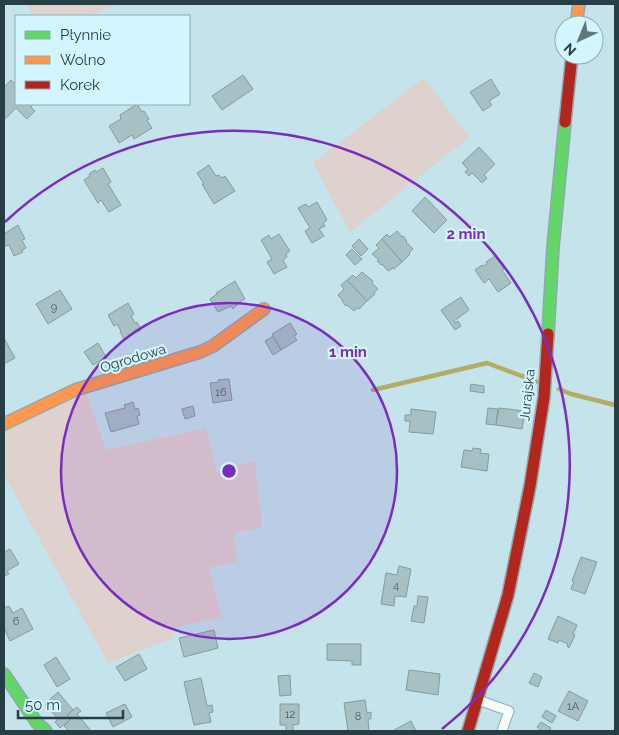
<svg xmlns="http://www.w3.org/2000/svg" width="619" height="735" font-family="Raleway,sans-serif">
  <style>
    .green { fill: #dfd1cd }
    .lines { fill: none; stroke-linecap: round; stroke-linejoin: round }
    .stream { stroke: #b2ac64; stroke-width: 4.5 }
    .building { fill: #a7c0c4; stroke: #829c9f }
    .lane-casing { stroke: #90a9af; stroke-width: 11 }
    .fast-casing { stroke: #90a9af; stroke-width: 14 }
    .slow-casing { stroke: #90a9af; stroke-width: 14 }
    .jam-casing { stroke: #90a9af; stroke-width: 14 }
    .lane { stroke: #f6fbfc; stroke-width: 9 }
    .fast { stroke: #63d668; stroke-width: 11 }
    .slow { stroke: #ff974d; stroke-width: 11 }
    .jam { stroke: #b3261e; stroke-width: 11 }
    .ring { fill: none; stroke: #7b2cbf; stroke-width: 2.5 }
    .labels { text-anchor: middle; dominant-baseline: central; stroke-width: 4.5; stroke-linejoin: round; paint-order: stroke }
    .number-label { font-size: 11px; fill: #475e64 }
    .street-label { font-size: 14px; fill: #273e44; stroke: #d3f5ff }
    .centre { fill: #7b2cbf; stroke: #d3f5ff; stroke-width: 2.5 }
    .ring-label { font-size: 15px; text-anchor: middle; font-weight: bold; fill: #7b2cbf; stroke: #d3f5ff; stroke-width: 4.5; stroke-linejoin: round; paint-order: stroke }
  </style>
  <rect width="100%" height="100%" fill="#c4e3eb"/>
  <g class="green">
    <path d="M27,4H119L89,16H33Z"/>
    <path d="M424,78L469,137L350,232L313,163Z"/>
    <path d="M86,393L106,450L206,428L217,472L255,461L262,527L234,533L237,561L209,568L222,617L172,628L173,638L108,663L4,475V432Z"/>
  </g>
  <g class="lines">
    <g class="stream">
      <path d="M559,389L571,394L615,405"/>
      <path d="M373,390L487,363L538,382"/>
    </g>
  </g>
  <g class="building">
    <path d="M243,75L253,89L222,110L212,96Z"/>
    <path d="M491,79L500,94L489,101L492,105L483,111L470,92Z"/>
    <path d="M11,80L16,85V104H34L31,107L35,111L27,119L16,108L4,120V100L5,98L4,97V87Z"/>
    <path d="M137,104L142,112L144,111L149,119L147,120L152,128L134,139L132,135L119,143L109,126L121,119L120,115Z"/>
    <path d="M479,147L495,164L484,175L487,178L482,183L472,173L469,176L465,172L468,169L462,163Z"/>
    <path d="M209,165L216,176L219,175L222,178L225,176L235,191L214,204L202,184H204L197,173Z"/>
    <path d="M103,168L111,182L108,184L121,205L109,212L101,200L98,203L84,180L90,176L89,174L95,170L96,172Z"/>
    <path d="M425,197L447,220L434,233L412,211Z"/>
    <path d="M317,202L327,220L323,223L325,226L319,229L324,236L312,243L305,231L310,228L298,208L306,204L308,207Z"/>
    <path d="M18,225L25,239L22,240L26,248L22,250L23,252L14,256L9,245L4,246V234Z"/>
    <path d="M397,231L402,237L403,236L407,241L406,242L413,249L409,253L410,254L402,262L382,239L387,234L390,237Z"/>
    <path d="M279,234L290,251L286,254L287,257L283,260L287,267L274,274L267,262L272,259L261,240L269,235L271,239Z"/>
    <path d="M359,239L368,249L361,256L352,246Z"/>
    <path d="M382,239L402,262L394,269L393,268L388,271L382,264L381,265L377,261L379,260L372,254L379,248L376,245Z"/>
    <path d="M352,249L362,259L355,265L346,255Z"/>
    <path d="M495,256L504,269L502,270L511,283L498,292L489,279L484,283L475,270L482,265L483,266L487,264L486,262Z"/>
    <path d="M362,272L373,281L372,283L378,289L374,293L375,294L367,301L347,280L353,275L356,278Z"/>
    <path d="M347,280L367,301L359,309L357,308L354,311L347,305L346,306L342,301H343L338,295L344,289L341,285Z"/>
    <path d="M235,281L245,299L236,304L237,305L233,309L231,306L218,312L210,299L217,294L216,293Z"/>
    <path d="M60,290L72,309L48,324L36,304Z"/>
    <path d="M461,297L469,310L454,321L455,323L458,321L461,326L455,330L441,310Z"/>
    <path d="M128,303L134,314L131,316L135,323L137,322L141,330L124,339L120,332L121,331L117,324L114,326L108,315Z"/>
    <path d="M290,323L297,334L294,336L297,340L281,350L272,334Z"/>
    <path d="M273,336L281,350L273,355L265,341Z"/>
    <path d="M4,338L15,358L4,364Z"/>
    <path d="M98,343L106,357L93,365L84,352Z"/>
    <path d="M229,379L232,400L213,403L210,383L219,382L218,380Z"/>
    <path d="M471,384L484,386V393L470,391Z"/>
    <path d="M133,402L135,409L138,408L140,415L137,416L139,424L111,432L105,413L125,408L124,405Z"/>
    <path d="M193,406L195,416L185,419L182,409Z"/>
    <path d="M488,408L498,409L496,425L486,424Z"/>
    <path d="M499,408L525,411L522,429L496,425Z"/>
    <path d="M411,409L436,412L433,434L409,432L410,421H405V415H411Z"/>
    <path d="M473,448L481,449L480,453L489,454L487,471L461,467L464,450L472,451Z"/>
    <path d="M10,549L19,564L7,571L9,574L4,576V552Z"/>
    <path d="M581,557L597,562L585,594L571,589L574,581H572Z"/>
    <path d="M399,566L411,569L406,597L395,596L394,606L381,604L386,573L397,575Z"/>
    <path d="M418,596L428,597L424,623L411,621L414,606H417Z"/>
    <path d="M9,606L13,613L22,608L33,629L10,641L4,628V608Z"/>
    <path d="M558,616L577,625L573,634L575,635L569,648L567,646L568,644L559,640L558,643L548,639Z"/>
    <path d="M214,630L218,648L184,657L179,638Z"/>
    <path d="M327,644H361V665H352V661L327,660Z"/>
    <path d="M139,654L147,669L125,681L116,667Z"/>
    <path d="M56,657L70,679L57,687L44,665Z"/>
    <path d="M409,670L440,674L438,695L406,690Z"/>
    <path d="M534,673L542,677L538,687L529,683Z"/>
    <path d="M290,675L291,695L280,696L278,676Z"/>
    <path d="M201,678L207,706L212,705L213,712L209,713L211,722L194,725L184,682Z"/>
    <path d="M569,691L588,701L578,721L558,711Z"/>
    <path d="M58,692L73,710L67,715L71,719L60,728L55,722L58,719L45,704Z"/>
    <path d="M365,700L367,713L371,712V719H368L369,731H348L344,703Z"/>
    <path d="M125,704L132,717L113,727L106,713Z"/>
    <path d="M280,704H299V724L293,725V730L286,731V725H280Z"/>
    <path d="M77,707L81,711L77,714L91,731H69L64,726L71,719L67,715Z"/>
    <path d="M546,710L556,716L552,723L542,717Z"/>
    <path d="M411,721L416,731H395L394,730Z"/>
    <path d="M541,722L551,728L549,731H542L537,727Z"/>
  </g>
  <g class="lines">
    <defs>
      <path id="lane" d="M478,700L509,711L502,731"/>
      <g id="fast">
        <path d="M548,334L553,247L565,122"/>
        <path d="M4,674L37,723L46,731"/>
      </g>
      <g id="slow">
        <path d="M576,25L579,4"/>
        <path d="M4,424L75,390L200,352L213,346L264,309"/>
      </g>
      <g id="jam">
        <path d="M565,122L572,55"/>
        <path d="M468,731L508,595L530,486L544,397L548,334"/>
      </g>
    </defs>
    <use href="#lane" class="lane-casing"/>
    <use href="#fast" class="fast-casing"/>
    <use href="#slow" class="slow-casing"/>
    <use href="#jam" class="jam-casing"/>
    <use href="#lane" class="lane"/>
    <use href="#fast" class="fast"/>
    <use href="#slow" class="slow"/>
    <use href="#jam" class="jam"/>
  </g>
  <circle cx="229" cy="471" r="168" fill="#7b2cbf" fill-opacity=".12"/>
  <g class="ring">
    <circle cx="229" cy="471" r="168"/>
    <path d="M5 222A335 335 0 1 1 442 729"/>
  </g>
  <g class="labels">
    <g class="number-label">
      <text x="54" y="307">9</text>
      <text x="221" y="392">16</text>
      <text x="396" y="585">4</text>
      <text x="16" y="621">6</text>
      <text x="573" y="706">1A</text>
      <text x="290" y="714">12</text>
      <text x="358" y="716">8</text>
    </g>
    <g class="street-label">
      <text transform="translate(133 358) rotate(-17)">Ogrodowa</text>
      <text transform="translate(527 395) rotate(-84)">Jurajska</text>
    </g>
  </g>
  <circle cx="229" cy="471" r="8" class="centre"/>
  <g class="ring-label">
    <text x="466" y="239">2 min</text>
    <text x="348" y="357">1 min</text>
  </g>
  <rect width="619" height="735" fill="none" stroke="#273e44" stroke-width="10"/>
  <rect x="15" y="15" width="175" height="90" fill="#d3f5ff" stroke="#8eacb4"/>
  <rect x="25" y="31" width="25" height="8" fill="#63d668" stroke="#8eacb4"/>
  <text x="60" y="40" font-size="15" fill="#273e44">Płynnie</text>
  <rect x="25" y="56" width="25" height="8" fill="#ff974d" stroke="#8eacb4"/>
  <text x="60" y="65" font-size="15" fill="#273e44">Wolno</text>
  <rect x="25" y="81" width="25" height="8" fill="#b3261e" stroke="#8eacb4"/>
  <text x="60" y="90" font-size="15" fill="#273e44">Korek</text>
  <g transform="translate(579 40) rotate(224)"><circle r="24" fill="#d3f5ff" stroke="#8eacb4"/>
  <path d="M0-4L9 19L0 12L-9 19Z" fill="#5e787e"/>
  <text y="-8" font-size="14" font-weight="bold" text-anchor="middle" fill="#273e44">N</text>
  </g>
  <path d="M18 710v8h105v-8" fill="none" stroke="#273e44" stroke-width="2.5"/>
  <text x="25" y="710" font-size="15" fill="#273e44" stroke="#d3f5ff" stroke-width="4" paint-order="stroke">50 m</text>
</svg>
